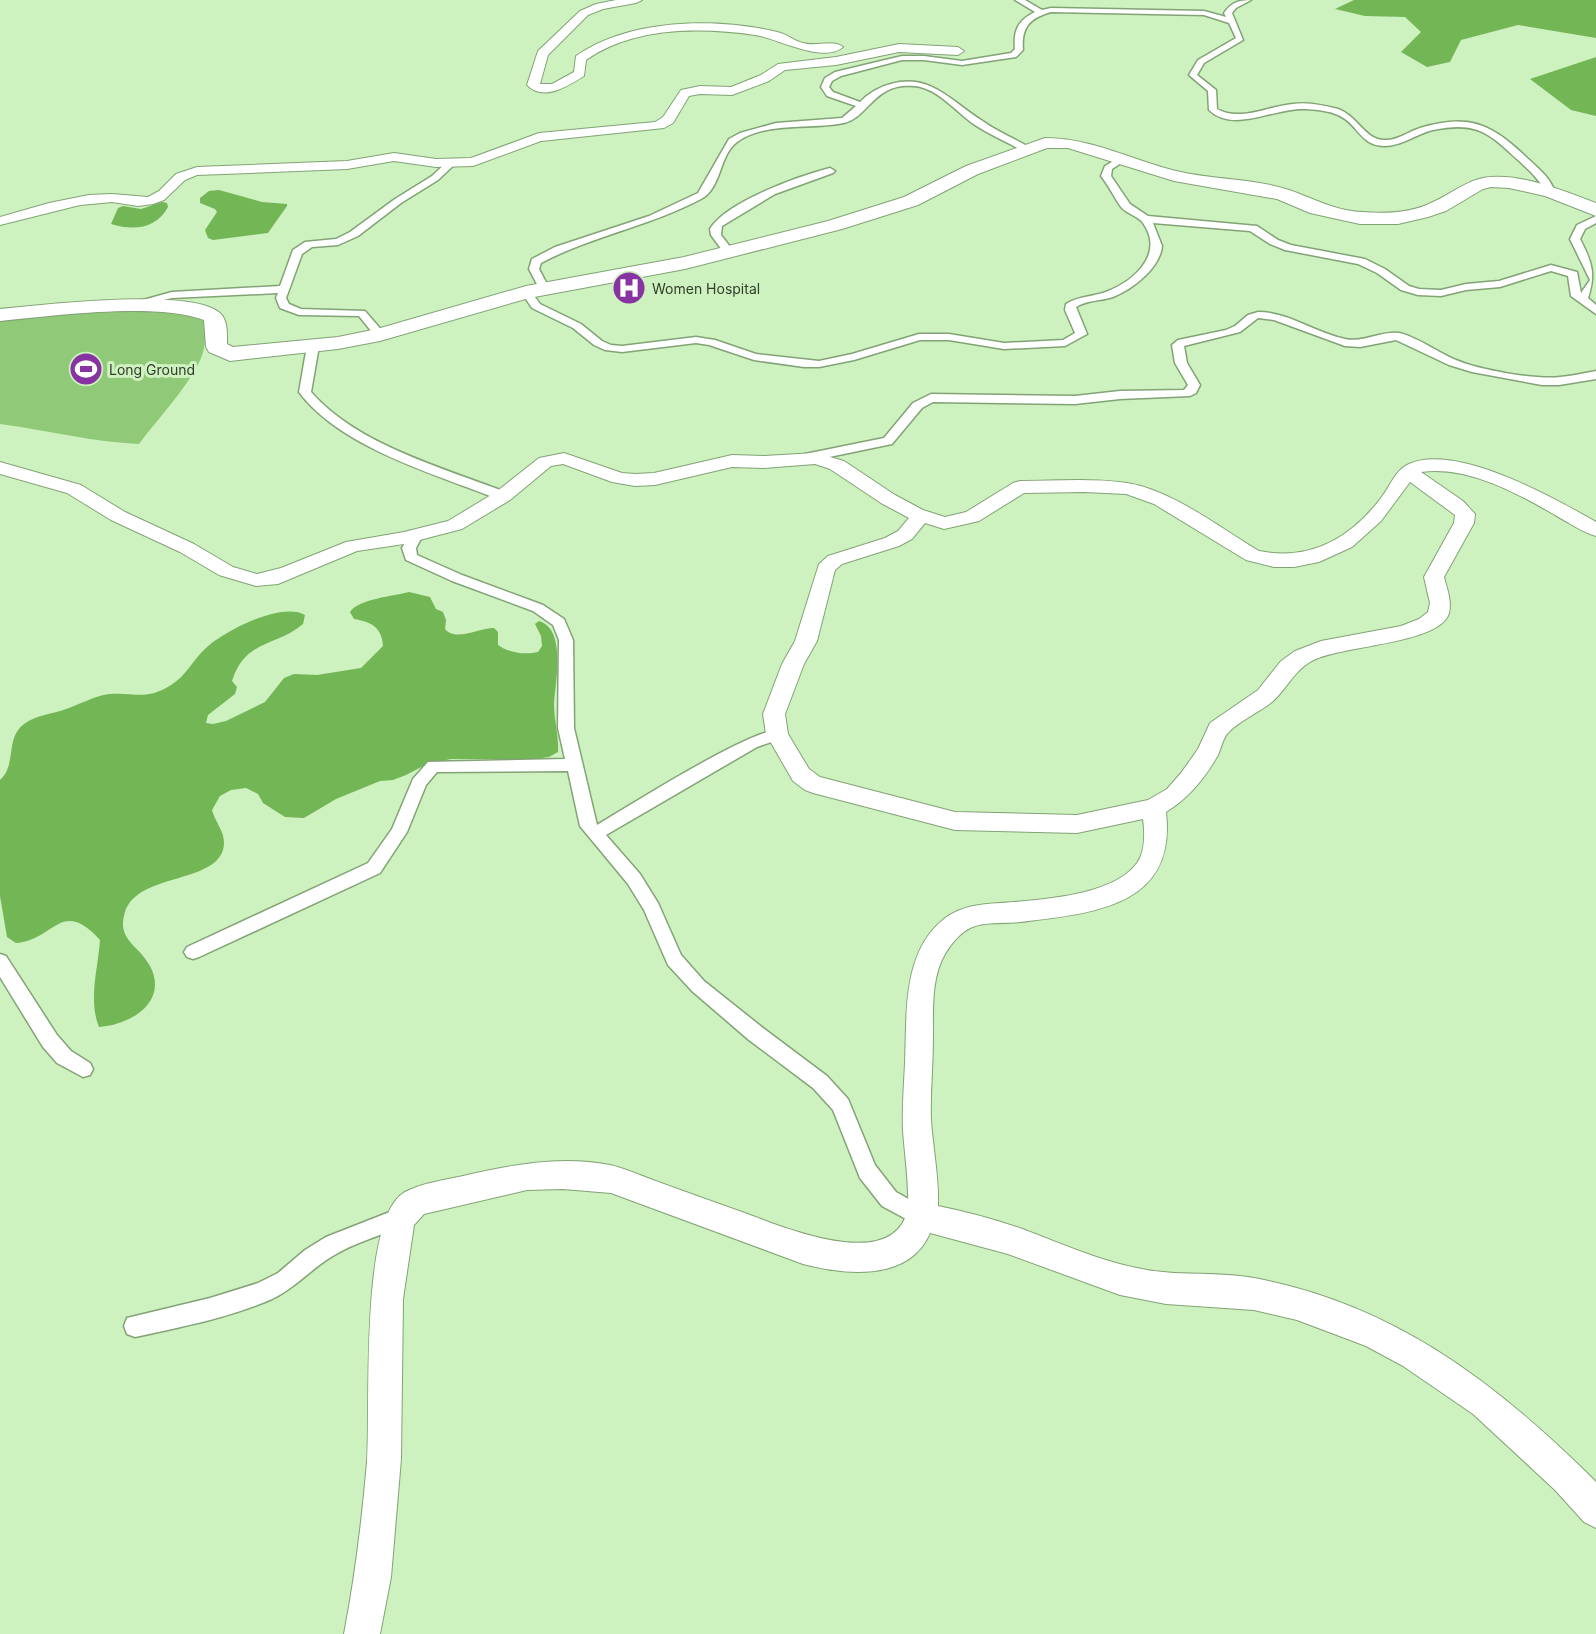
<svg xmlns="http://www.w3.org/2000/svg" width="1596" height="1634" font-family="Inter,sans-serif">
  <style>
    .green { fill: #90ca79 }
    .forest { fill: #73b655 }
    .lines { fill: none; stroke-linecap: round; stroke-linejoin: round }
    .street-casing { stroke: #82a375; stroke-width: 3 }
    .secondary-casing { stroke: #82a375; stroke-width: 2 }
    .highway-casing { stroke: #82a375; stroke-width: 2 }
    .street { fill: #fff; fill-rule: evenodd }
    .secondary { fill: #fff; fill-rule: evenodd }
    .highway { fill: #fff; fill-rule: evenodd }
    .labels { text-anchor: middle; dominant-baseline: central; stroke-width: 6; stroke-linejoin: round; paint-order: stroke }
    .far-poi-label { font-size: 14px; fill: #303e2b; stroke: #cef1c0; text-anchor: start }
  </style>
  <rect width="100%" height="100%" fill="#cef1c0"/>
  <path class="green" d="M140,310L197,316L204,320C205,329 206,339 204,348C200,374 156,421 139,444C92,442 47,430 0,424V318L53,312Z"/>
  <g class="forest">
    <path d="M1354,0H1596V38L1518,25L1461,40L1450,62L1427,67L1401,52L1421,32L1405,17L1365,16L1335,9Z"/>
    <path d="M1596,57V116L1571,110L1530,79Z"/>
    <path d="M219,190L262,202L287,204V206L268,233L213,240L208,238L205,230L217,212L215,209L200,203V198L209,191Z"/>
    <path d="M162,202L167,203L168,207C156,229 134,231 111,224L118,208L123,206L141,209Z"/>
    <path d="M409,592L430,597L436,609L443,612L446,620L445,629C455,642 479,628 494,628L498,632V645C509,653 525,655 538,652L542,646L541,636L535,624L539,621C567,629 555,684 554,704C554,720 559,736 558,752L549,757L534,759H451L427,764L406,775L393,780L380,781L336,799L304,818L285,817L263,803L258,794L246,788L231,790L220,796L212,810C215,822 224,830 224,843C223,885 138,871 125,912C116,940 139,945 150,966C169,1002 130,1025 99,1027C88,1000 98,969 100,940C61,897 55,940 16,943L7,937L0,896V780C17,765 5,738 24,724C36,715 53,714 66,709C81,704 94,696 109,694C135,692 146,701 171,685C186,676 193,660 205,649C222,632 282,601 305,615L303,624C276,647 245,639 232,681L237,687L235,694L208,715L206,723L213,724L226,721L265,702L284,678L294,674L317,675L361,668L383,646C382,627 371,622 354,619L350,612C358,599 394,596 409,592Z"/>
  </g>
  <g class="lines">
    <defs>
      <g id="street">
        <path d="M1015,0H1025L1042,10L1051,8L1204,11L1226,17L1224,13C1231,3 1238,0 1251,0L1236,8L1232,13L1243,40L1204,63L1197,75L1216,90L1217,109C1240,122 1268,106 1293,104C1307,102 1323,105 1338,109C1358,116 1365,141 1386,140C1398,140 1408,132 1420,128C1466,114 1489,122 1523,154C1535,166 1549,175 1555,192L1547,194C1539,179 1530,171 1518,160C1488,132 1476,121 1433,130C1416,134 1402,146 1385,146C1363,146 1360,130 1345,119C1334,111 1319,110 1306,109C1275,107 1234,134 1209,110L1208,91L1189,75L1198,60L1236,38L1229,23L1204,15L1051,12C1030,18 1021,27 1023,50L1016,57L962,65L924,60H902L841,76L832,81L829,87L833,92L860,102C869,93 879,87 891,84C930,73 951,101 981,120C996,131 1013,138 1029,147V151H1023C1007,142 990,135 975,125C956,112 938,88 914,86C874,82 868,118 844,123C812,130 766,121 737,142C719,155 722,188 701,199C650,226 592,236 541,263L539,269L549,288L544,291L539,288L529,269L532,259L555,247L649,216L698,193L729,139L740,133L776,123L842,118L856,106L827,96L821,87L825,78L835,72L902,56H924L962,61L1011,53L1015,49C1013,31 1018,20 1035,12Z"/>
        <path d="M1122,156L1127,159L1112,169L1111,176L1130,204L1148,216L1257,226L1278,240L1291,245L1365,259L1385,269L1409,286L1419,289L1441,290L1466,284L1499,281L1551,265L1577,272L1581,293L1590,280L1570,239L1577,225L1596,216V223L1585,229L1580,239C1592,262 1596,274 1588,298L1596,305V314L1571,296L1568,276L1551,271L1500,287L1466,290L1441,296L1418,295L1401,290L1377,273L1358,264L1285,250L1270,244L1250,231L1153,223L1162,246C1160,268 1133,289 1113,297C1101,301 1087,300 1076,307L1087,334L1065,346L1004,349L949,340H920L854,360L819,367H804L754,360L709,345L696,343L622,352L605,350L594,345L573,328L532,308L521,292L522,290H530L540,304L581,324L602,341L611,345L622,346L696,337L715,340L756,354L819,361L852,354L919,334H949L1004,343L1063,340L1075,333L1065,310L1066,304C1078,296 1092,297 1106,292C1134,281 1165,254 1143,223C1138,216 1127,214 1121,207C1114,197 1109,186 1101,176L1105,166Z"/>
        <path d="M447,162L455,164L438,180L401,203L358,236L338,245L312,247L302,254L286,298L289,304L301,309L365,311L384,333V337H376L359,316L299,315L280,308L276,298L278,293L172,298L130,308L125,305L172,292L280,286L293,250L305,242L336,239L350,232L395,199L432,176Z"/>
        <path d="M830,168L835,171L833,173L775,194L722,226L721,235L734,252L733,254H725L711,235L710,229C726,202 799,176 830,168Z"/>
        <path d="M1258,312C1289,312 1315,333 1345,339C1364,343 1380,331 1399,333C1413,335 1441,354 1456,360C1479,370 1536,380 1560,377C1572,376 1584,373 1596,371V379L1559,385H1542L1472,372L1449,365L1396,340L1360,347L1345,346L1274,320L1258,318L1240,332L1184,346L1187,363L1200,385L1196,393L1190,396L1120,399L1075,404L933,402L922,408L892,444L805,462L799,458L805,454L884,438L913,403L931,394L1075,396L1120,391L1184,390L1188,385L1175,363L1172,345L1178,340L1226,330L1235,326L1248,315Z"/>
        <path d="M313,343L319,346L311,392C357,445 444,468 508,493L509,496L508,499H498C435,474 341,448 299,392L307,346Z"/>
        <path d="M416,531L423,535L416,548L417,555L462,575L543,605L564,619L573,640L574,728L597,825C626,808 759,723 783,730L785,734L783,738L757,747L606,835L640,874L658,903L681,955L704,981L763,1028L827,1076L848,1099L875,1165L896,1192L928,1210L931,1217L928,1224L921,1227L882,1206L860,1178L833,1110L813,1088L749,1040L692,991L668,965L644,910L628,884L580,826L568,771L437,772L426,785L407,832L380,873L199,957L193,959L187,957L184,952L187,947L368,863L392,829L413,779L428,762L565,759L558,728L559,640L553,625L533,611L452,581L406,560L402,548L411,532Z"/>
        <path d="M0,954L6,956L57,1035L71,1051L90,1063L93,1069L90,1075L83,1077L57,1063L43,1047L0,977Z"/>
        <path d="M400,1208L407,1211L410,1218L407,1225C382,1235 355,1242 331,1257C310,1270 295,1288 272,1299C228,1318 181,1327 135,1337L127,1334L124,1326L127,1318L210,1298L258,1283L278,1273L305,1250L326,1237Z"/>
      </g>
      <g id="secondary">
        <path d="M616,0H642L636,3L603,9L588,15L548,55L540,84H552L574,72L576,56C629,19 715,17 777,32C787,34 794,41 803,43C815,47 834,39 843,47C823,64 777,38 755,35C700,27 633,27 586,60L584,76C568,86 544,102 527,85L538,51L580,11L596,4Z"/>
        <path d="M899,44L958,47L964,51L958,55L899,52L836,65L785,70L769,81L732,95L700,94L689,96L673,123L664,128L541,141L473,166L436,167L394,161L347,169L197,175L185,180L164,200L153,204L138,206L112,202L80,205L0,225V217L49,203L89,195L112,194L148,197L159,191L176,174L197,167L347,161L394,153L436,159L471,158L539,133L655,122L663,117L681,90L700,86L731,87L761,75L778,64L836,57Z"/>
        <path d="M564,453L622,473L635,474L654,473L732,455L764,456L816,453L844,461L895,495L923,510L945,517L966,512L1013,483L1020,481C1055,481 1092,478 1127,483C1172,490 1220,528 1259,551C1310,561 1350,539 1381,498C1390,487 1395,470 1409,464C1457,443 1554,498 1596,522V536C1582,532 1568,522 1555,515C1517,493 1466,465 1421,472L1463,501L1475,514L1474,523L1444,577C1447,589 1452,601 1449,613C1440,645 1337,645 1310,662C1293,672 1286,690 1272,702C1260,712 1237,722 1227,734C1223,739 1221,748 1218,755C1205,778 1189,798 1166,812C1177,907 1093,913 1020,922C1004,924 985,921 970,928C960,933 951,944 945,954C931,978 933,1011 933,1038C933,1066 930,1093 931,1120C933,1149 939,1177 938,1206C968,1212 997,1220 1025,1230C1062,1244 1098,1260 1137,1268C1176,1277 1216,1271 1254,1278C1389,1303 1490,1378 1586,1472L1596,1482V1528L1584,1522L1555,1490L1473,1414L1403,1366L1366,1346L1297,1320L1254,1310L1166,1304L1120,1295L1008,1254L930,1233C909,1282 845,1275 803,1264L611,1193L563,1189L527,1190L424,1214L414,1225L403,1299L401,1459L391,1577L380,1634H344C355,1577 362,1520 367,1462C371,1409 359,1217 405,1192C422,1183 444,1180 463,1176C511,1165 560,1155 610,1165C624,1168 639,1175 653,1180C682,1191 712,1201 742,1212C781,1226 895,1276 908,1208C909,1182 905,1157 903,1131C902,1108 904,1085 905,1063C907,1014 902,952 944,919C964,903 991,904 1014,902C1049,899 1115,894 1137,863C1145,852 1145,833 1143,819L1077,833L955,830L813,793L805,790L793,781L766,734L763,714L782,664L795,641L819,564L828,556L885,538L898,531L909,518L881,503L830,469L815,464L764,468L732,467L655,485L635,486L612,482L563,464L551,466L510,500L462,529L404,544L357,551L278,584L256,586L219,575L180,552L111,520L67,493L0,474V462L81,485L125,512L194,544L233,567L257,574L281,568L346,542L404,532L448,521L496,492L539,458ZM1410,482L1455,515L1454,523L1424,577L1430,603L1428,612L1419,619L1401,626L1321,641L1295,651L1281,661L1258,690L1210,723L1198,749L1181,773L1167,789L1148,800L1077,815L955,812L820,777L809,769L788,734L785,714L804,664L817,641L835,570L842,564L899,546L912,539L925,523L944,529L979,521L1024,493L1084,492L1126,494L1154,504L1246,560L1274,567H1294L1319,562L1352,547L1381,521Z"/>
      </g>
      <path id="highway" d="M1045,138C1091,138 1132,160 1176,171C1213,180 1253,178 1289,190C1313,198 1335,211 1362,212C1386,214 1412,213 1433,202C1453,193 1469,178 1491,177C1524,174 1566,192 1596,203V216L1545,196L1509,188L1491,187L1483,189L1446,211L1428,217L1398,224H1360L1310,213L1277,199L1174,181L1068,148H1047L978,174L918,205L842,229L685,269L529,298L380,341L338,349L230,361L209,352L206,347L204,320C155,302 53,316 0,321V309C40,305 192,287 220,313C228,321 227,333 227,344L233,347L338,337L377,329L526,286L684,257L828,221L904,197L966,166Z"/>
    </defs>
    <use href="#street" class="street-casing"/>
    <use href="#secondary" class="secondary-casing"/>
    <use href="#highway" class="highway-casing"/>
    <use href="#street" class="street"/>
    <use href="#secondary" class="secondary"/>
    <use href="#highway" class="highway"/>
  </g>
  <defs>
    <symbol id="hospital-disc" viewBox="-11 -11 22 22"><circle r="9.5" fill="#8733a1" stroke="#cef1c0"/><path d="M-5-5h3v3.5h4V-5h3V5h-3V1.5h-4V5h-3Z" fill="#fff"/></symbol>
    <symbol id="stadium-disc" viewBox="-11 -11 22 22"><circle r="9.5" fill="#8733a1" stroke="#cef1c0"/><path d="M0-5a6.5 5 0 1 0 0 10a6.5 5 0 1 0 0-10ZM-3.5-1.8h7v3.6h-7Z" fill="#fff"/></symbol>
  </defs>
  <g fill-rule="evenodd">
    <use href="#hospital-disc" x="610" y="269" width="38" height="38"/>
    <use href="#stadium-disc" x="67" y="350" width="38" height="38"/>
  </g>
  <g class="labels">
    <g class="far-poi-label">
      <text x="652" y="288">Women Hospital</text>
      <text x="109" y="369">Long Ground</text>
    </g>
  </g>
</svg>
